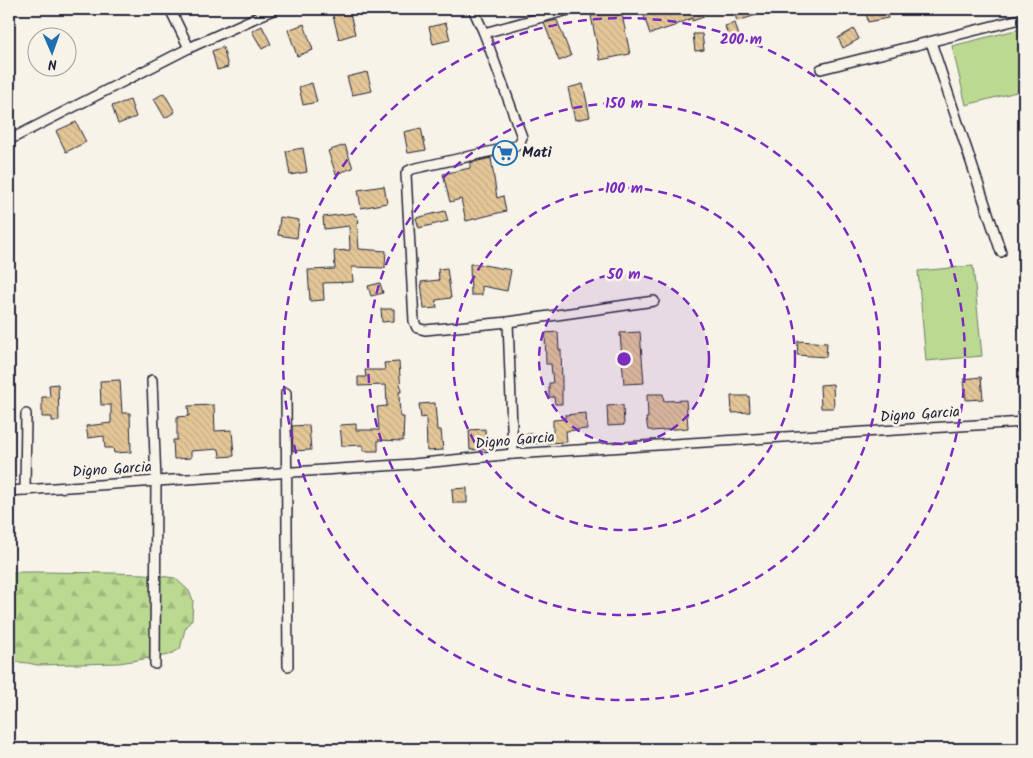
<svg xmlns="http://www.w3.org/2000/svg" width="1033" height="758" font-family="Kalam,sans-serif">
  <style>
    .green { fill: #bbd991; stroke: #6e7e66 }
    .forest { fill: url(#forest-firs); stroke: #6e7e66 }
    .building { fill: url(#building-back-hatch); stroke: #22223b }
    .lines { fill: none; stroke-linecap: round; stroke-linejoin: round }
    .minor-casing { stroke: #22223b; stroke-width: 12 }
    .minor { stroke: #f7f3e8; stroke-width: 9 }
    .ring { fill: none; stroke: #7b2cbf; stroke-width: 2.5; stroke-dasharray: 9 6 }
    .labels { text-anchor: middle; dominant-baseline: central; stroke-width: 5; stroke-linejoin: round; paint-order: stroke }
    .poi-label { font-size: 15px; font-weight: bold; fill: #22223b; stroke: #f7f3e8; text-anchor: start }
    .street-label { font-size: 15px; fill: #22223b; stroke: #f7f3e8 }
    .centre { fill: #7b2cbf; stroke: #f7f3e8; stroke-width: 2.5 }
    .ring-label { font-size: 15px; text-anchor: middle; font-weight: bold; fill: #7b2cbf; stroke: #f7f3e8; stroke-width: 5; stroke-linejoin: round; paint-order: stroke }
  </style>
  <defs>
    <pattern id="forest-firs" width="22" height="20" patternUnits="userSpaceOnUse" patternTransform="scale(1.25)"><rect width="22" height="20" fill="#bbd991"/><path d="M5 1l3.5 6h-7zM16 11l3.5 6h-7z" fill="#a0ba7e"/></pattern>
    <pattern id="building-back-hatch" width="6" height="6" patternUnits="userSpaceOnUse" patternTransform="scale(1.25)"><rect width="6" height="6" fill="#e4c797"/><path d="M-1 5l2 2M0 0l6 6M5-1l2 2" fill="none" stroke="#c3ab83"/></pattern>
  </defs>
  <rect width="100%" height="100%" fill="#f7f3e8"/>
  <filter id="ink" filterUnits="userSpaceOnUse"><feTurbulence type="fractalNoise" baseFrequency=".02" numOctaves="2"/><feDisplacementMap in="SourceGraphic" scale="10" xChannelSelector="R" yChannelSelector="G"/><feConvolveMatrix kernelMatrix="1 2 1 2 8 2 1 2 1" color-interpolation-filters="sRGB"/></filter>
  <g filter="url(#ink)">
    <g class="green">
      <path d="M1024,28V90L966,105L952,46Z"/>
      <path d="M973,266L982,356L926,361L918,271Z"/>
    </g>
    <path class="forest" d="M9,572H42L112,573L144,574L175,578L189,591L193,600L192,619L185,629L180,649L169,655L119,663L37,665L28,663L9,661Z"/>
    <g class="building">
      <path d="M343,9H349L355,34L339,39L332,12Z"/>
      <path d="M656,9H660L661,12L669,9H714L703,14L704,17L692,21V18L674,26L650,34L643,13Z"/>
      <path d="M733,9H770V11L737,21Z"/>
      <path d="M880,9H886L888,18L868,22L866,12Z"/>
      <path d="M621,10L630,54L600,60L591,16Z"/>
      <path d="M557,20L571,56L559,61L544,23Z"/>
      <path d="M446,23L450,40L433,44L429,27Z"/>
      <path d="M735,23L739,36L729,39L725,26Z"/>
      <path d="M304,24L313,50L297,56L288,30Z"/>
      <path d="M262,26L271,44L262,49L252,31Z"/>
      <path d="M854,29L859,39L843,48L838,38Z"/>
      <path d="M693,34H702L704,50L695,51Z"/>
      <path d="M223,47L228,67L217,70L212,51Z"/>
      <path d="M367,72L372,91L352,95L347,77Z"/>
      <path d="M312,83L317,102L303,105L299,87Z"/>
      <path d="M583,84L590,117L575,120L568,88Z"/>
      <path d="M164,93L175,112L165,118L154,99Z"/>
      <path d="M130,100L136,117L118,124L112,106Z"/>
      <path d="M76,122L86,142L66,152L56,131Z"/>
      <path d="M421,128L426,150L408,153L404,132Z"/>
      <path d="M345,145L353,168L336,174L328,151Z"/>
      <path d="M303,148L307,172L290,175L286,151Z"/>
      <path d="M491,158L497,198L503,196L506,211L466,221L461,199L450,202L443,174L470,168V163Z"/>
      <path d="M384,186L387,203L361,208L358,190Z"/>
      <path d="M445,211L448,221L419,228L416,218Z"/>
      <path d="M354,213L355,216H357L359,222L357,223L359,249L386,251L385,268L352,267L353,282L323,283L324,300L310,301L308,270L335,269L334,251L350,250L349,226L324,229L323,217Z"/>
      <path d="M280,217L299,220L297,238L278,235Z"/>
      <path d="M470,264H478L511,270L507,291L482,286V295H471Z"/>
      <path d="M447,268L451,298L436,300L437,308L424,309L421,282L439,280L438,269Z"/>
      <path d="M380,283L383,293L371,296L368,286Z"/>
      <path d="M381,309H394V321L382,322Z"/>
      <path d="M558,332L559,350H561L562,381V404H555L554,397H549V383H553L551,364H546L545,333Z"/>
      <path d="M640,332L644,383L624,384L620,333Z"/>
      <path d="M798,341L827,343L826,357L797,355Z"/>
      <path d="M399,362L401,392H399L400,417H404L403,441L378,440V451H363V445L342,446L340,425L356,424V430H379L377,407L387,406L386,385L358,386V377H366L365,370H385L384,363Z"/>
      <path d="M981,377L983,399L966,400L964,379Z"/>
      <path d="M120,380L122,413H130L131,452L114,453L113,448H105L104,436L88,438L86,426L111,423V405H101L100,381Z"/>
      <path d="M58,384L59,421H52V417H42V397H50L49,385Z"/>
      <path d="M833,384L834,408H821L820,385Z"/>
      <path d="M647,394H663L664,401L686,400L688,428L652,431V430H648L646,418H648Z"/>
      <path d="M731,396H749L750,412L732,413Z"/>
      <path d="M435,403L437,430H441L443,450L427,451L426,417L421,418L419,404Z"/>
      <path d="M214,405L215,431L232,430L234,456L220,457L219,449L191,451V458L174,459L173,440H177V417L189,416L188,406Z"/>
      <path d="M623,405L624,425L608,426L607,406Z"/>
      <path d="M586,413L587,429L566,431L567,442L526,444V434L553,433V420L565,419V415Z"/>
      <path d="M309,425L311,450L293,451L292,426Z"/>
      <path d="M485,429L486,449L470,450L469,430Z"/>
      <path d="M467,488V503H453L452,489Z"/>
    </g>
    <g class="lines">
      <defs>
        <g id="minor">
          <path d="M170,9L189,48"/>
          <path d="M473,9L484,33L522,137L520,142L516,146L412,169L408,171L406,174L414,321L417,328L425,330L508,322L654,301"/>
          <path d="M484,33L572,9"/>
          <path d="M931,42L1001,252"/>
          <path d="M821,69L1024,18"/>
          <path d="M9,140L189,48L275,9"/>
          <path d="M508,322L513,454"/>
          <path d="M152,380L156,481L155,664"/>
          <path d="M286,393L288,666"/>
          <path d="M25,490L26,414"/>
          <path d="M9,491L413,464L513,454L1024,422"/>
        </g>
      </defs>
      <use href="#minor" class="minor-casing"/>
      <use href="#minor" class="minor"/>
    </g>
  </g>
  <circle cx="624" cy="359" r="85" fill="#7b2cbf" fill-opacity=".12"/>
  <g class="ring">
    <circle cx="624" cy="359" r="85"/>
    <circle cx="624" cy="359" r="171"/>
    <circle cx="624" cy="359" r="256"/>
    <circle cx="624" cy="359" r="341"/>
  </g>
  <defs>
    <symbol id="supermarket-ring" viewBox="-11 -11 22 22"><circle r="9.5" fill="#f7f3e8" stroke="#1f6fb2" stroke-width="1.5"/><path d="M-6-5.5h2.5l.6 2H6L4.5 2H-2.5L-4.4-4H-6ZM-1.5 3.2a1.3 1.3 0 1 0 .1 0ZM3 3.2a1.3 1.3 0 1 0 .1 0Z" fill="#1f6fb2"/></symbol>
  </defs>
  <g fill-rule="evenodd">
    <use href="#supermarket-ring" x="491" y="139" width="28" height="28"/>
  </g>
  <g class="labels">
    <g class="poi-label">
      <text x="522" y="153">Mati</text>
    </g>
    <g class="street-label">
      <text transform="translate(920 415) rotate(-4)">Digno Garcia</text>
      <text transform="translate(515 441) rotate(-5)">Digno Garcia</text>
      <text transform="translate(112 470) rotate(-4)">Digno Garcia</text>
    </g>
  </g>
  <circle cx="624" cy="359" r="8" class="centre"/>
  <g class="ring-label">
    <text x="741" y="44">200 m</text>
    <text x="624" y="108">150 m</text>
    <text x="624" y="193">100 m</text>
    <text x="624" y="279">50 m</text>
  </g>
  <rect width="1033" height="758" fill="none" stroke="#f7f3e8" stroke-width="30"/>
  <rect x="15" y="15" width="1003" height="728" fill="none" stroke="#22223b" stroke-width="2" filter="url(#ink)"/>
  <g transform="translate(52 52) rotate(178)"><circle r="24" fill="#f7f3e8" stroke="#a29fa3"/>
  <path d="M0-4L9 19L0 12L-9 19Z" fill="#1f6fb2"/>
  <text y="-8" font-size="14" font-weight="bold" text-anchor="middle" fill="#22223b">N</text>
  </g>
</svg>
